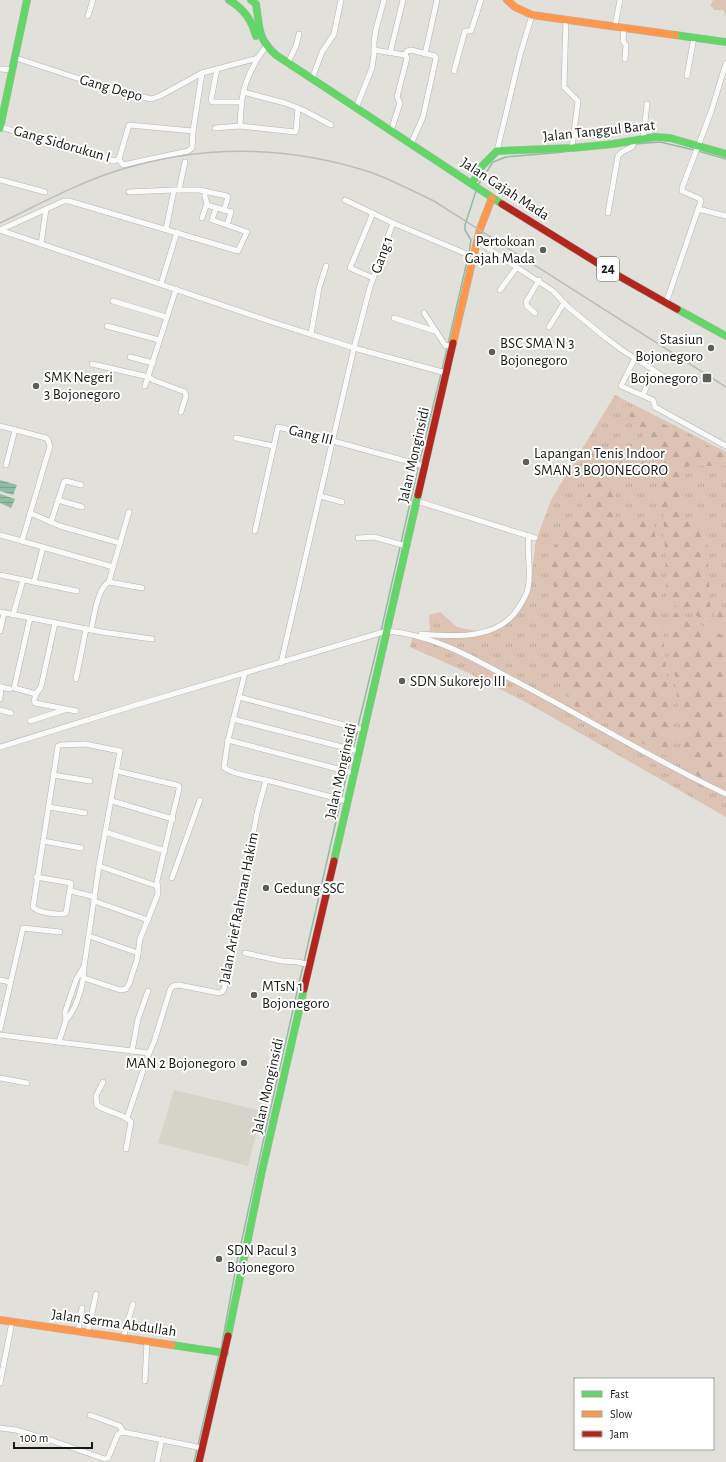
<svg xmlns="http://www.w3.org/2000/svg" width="726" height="1462" font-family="'Alegreya Sans',sans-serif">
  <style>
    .built { fill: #d5d4c9 }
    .grass { fill: url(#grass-tufts) }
    .forest { fill: url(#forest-firs) }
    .water { fill: url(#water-rules) }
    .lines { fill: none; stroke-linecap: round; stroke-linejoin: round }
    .stream { stroke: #90bda1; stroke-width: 1.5 }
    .street-casing { stroke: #b4b4b0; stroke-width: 6 }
    .fast-casing { stroke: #b4b4b0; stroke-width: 8 }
    .slow-casing { stroke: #b4b4b0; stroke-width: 8 }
    .jam-casing { stroke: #b4b4b0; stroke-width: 8 }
    .street { stroke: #fafafa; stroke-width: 5 }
    .fast { stroke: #63d668; stroke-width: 7 }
    .slow { stroke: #ff974d; stroke-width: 7 }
    .jam { stroke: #b3261e; stroke-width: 7 }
    .rail { stroke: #bbbbb9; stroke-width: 1.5 }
    .poi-dot { fill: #5e5e5a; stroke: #fff; stroke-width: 1.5 }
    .labels { text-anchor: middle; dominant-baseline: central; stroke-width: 4; stroke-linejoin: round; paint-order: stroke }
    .shield { fill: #fff; stroke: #5d5d5b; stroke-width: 1 }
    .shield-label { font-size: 14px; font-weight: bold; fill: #181815 }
    .street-label { font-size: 15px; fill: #181815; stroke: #fff }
    .poi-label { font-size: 15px; fill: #181815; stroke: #fff; text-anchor: start }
  </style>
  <defs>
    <pattern id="grass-tufts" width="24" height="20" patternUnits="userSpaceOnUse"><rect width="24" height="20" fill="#ddc3b3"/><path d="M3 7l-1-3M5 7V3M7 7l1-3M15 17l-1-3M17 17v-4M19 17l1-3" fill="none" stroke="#bda799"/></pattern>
    <pattern id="forest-firs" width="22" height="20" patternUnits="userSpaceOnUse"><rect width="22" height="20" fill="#ddc3b3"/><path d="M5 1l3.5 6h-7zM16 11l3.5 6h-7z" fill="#bda799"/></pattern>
    <pattern id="water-rules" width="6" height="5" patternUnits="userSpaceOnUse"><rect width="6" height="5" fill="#90bda1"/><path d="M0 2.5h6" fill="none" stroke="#7ba28a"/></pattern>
  </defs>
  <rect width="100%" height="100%" fill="#e1e0db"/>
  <path class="built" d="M174,1090L262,1111L248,1166L158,1143Z"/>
  <path class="grass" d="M615,395L726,452V817L531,705L471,674L410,647L413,636L425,638L430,629L429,615L440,612L457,627L486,633L515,617L528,595L530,586L536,541L551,500Z"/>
  <g class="forest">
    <path d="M713,0H726V16L723,10H714L711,5Z"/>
    <path d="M625,405L726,455V466H688L682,479L684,520L704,519L706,521L711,623L667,602C664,554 667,496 650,450C644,434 632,420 623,406Z"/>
    <path d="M642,449L651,478V482H621L616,484L615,518L616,519L650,520L654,522L673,755V759H671L573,705C567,699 568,690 564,683C560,674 552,675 549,662L552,655L553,649L548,640V636L553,631C553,620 552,608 553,597C553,592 555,589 554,584C552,574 544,574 546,559L574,520L605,464L611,458L634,459Z"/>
    <path d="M668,609L726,637V788L696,775L692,771L682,746Z"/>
    <path d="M717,611H726V631L716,625L715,613Z"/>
  </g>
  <g class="water">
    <path d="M0,480L17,485L13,495L0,491Z"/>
    <path d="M0,494L15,499L11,508L0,503Z"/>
  </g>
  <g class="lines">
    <g class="stream">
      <path d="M635,144L660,142L694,150"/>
      <path d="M698,151L726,159"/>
      <path d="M478,185L493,162L506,157L564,152"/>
      <path d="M469,253L471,240L465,230V225L476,191"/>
      <path d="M442,370L468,257"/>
      <path d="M381,631L420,459L441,374"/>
      <path d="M358,726L380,635"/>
      <path d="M353,748L358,730"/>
      <path d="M221,1349L236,1267L265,1133L352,751"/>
      <path d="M194,1462L219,1355"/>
    </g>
    <defs>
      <g id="street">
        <path d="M88,16L93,0"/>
        <path d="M566,19L564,87L578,101L572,148"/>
        <path d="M615,26L620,0"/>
        <path d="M624,27L623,41L626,45L625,59"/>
        <path d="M374,50L405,55L407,51L411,50L435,56L436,58L423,117L411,144"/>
        <path d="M390,53L403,0"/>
        <path d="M425,54L437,0"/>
        <path d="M16,58L92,83L151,99L160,96L202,73L258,58L266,46"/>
        <path d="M288,63L296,46L299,34"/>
        <path d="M0,69L13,70"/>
        <path d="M217,69L211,100L212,102H241"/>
        <path d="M454,71L465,31H471L481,0"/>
        <path d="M687,76L694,37"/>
        <path d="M312,79L322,52L334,34L341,0"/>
        <path d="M243,92L285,103L303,110L331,125"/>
        <path d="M356,108L372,68L374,54V42L376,29L384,0"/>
        <path d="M240,126C241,97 243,83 258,58"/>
        <path d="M0,127L114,161L119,159L129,125L193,131"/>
        <path d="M215,128L240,126L295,132L296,131L298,108"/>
        <path d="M391,131L400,103L397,97L407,58L405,55"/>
        <path d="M643,139L647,104"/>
        <path d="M497,151L520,55L532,15"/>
        <path d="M119,159L123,165L188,151L192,148L193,131L202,73"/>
        <path d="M0,180L45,192"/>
        <path d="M179,190H199L227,196L228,197L224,210"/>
        <path d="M129,192L174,190"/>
        <path d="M345,200L393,223L474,257"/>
        <path d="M216,208L212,220L227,225"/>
        <path d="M698,209L726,216"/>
        <path d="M608,213L618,156L622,152L632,147L635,140"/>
        <path d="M202,218L207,203L205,197V191"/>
        <path d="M166,229L174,190H179L185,162"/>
        <path d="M0,230L272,322L354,348L446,373"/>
        <path d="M0,230L64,201H69L238,251L247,232L227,225L231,212L207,205"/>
        <path d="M477,241L553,291L568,307L606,338L622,350L666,378"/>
        <path d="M41,244L46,209"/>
        <path d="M373,278L350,268L373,213"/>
        <path d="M161,284L177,232"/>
        <path d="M500,290L517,267"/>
        <path d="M113,301L166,317"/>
        <path d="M666,303L701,201L700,199L682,191V188L711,112L726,63"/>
        <path d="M424,313L445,345L452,347"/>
        <path d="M535,313L527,306L526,302L539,280"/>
        <path d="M394,318L435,331"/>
        <path d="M107,326L159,340"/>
        <path d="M549,327L564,303"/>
        <path d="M311,334L319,288L326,266"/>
        <path d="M130,357L153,363"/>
        <path d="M635,358L621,386L653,400L655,407L726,446"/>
        <path d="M92,364L149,377L153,380L185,392L186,396L181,412"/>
        <path d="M145,386L176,289"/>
        <path d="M643,395L653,370"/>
        <path d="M0,426L46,438L48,440L50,446L22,541"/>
        <path d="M236,438L273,446"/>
        <path d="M6,465L15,430"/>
        <path d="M320,496L342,502"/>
        <path d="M58,500L82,507"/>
        <path d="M417,501L535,538"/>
        <path d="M30,513L60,526L120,543"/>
        <path d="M51,522L64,482L66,481L81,485"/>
        <path d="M255,531L278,427L333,441L424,466"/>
        <path d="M0,535L113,567L109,582C97,588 94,618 91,630"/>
        <path d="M358,538L374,537L406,546"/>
        <path d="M113,567L129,512"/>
        <path d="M0,575L77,591"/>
        <path d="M34,582L43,547"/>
        <path d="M109,582L142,588"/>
        <path d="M0,612L102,632L152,639"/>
        <path d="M13,615L23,580"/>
        <path d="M30,618L14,688L36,694L41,687L55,623"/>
        <path d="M0,631L4,613"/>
        <path d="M421,634C455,637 499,640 519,607C523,601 527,595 528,588C532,570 526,553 529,536"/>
        <path d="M281,663L354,348L370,287L393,223"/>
        <path d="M245,673L228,740L224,767C230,774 256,778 266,780"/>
        <path d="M76,679L86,629"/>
        <path d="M0,687H1L0,699"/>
        <path d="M1,687L10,689"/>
        <path d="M36,694L34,701L35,703L76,711"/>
        <path d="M239,697L363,730"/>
        <path d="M0,710L11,713"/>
        <path d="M233,719L358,751"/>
        <path d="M30,721L64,710"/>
        <path d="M228,740L353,773"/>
        <path d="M0,747L136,705L387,631C437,635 477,661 521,684C589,720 656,761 726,794"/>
        <path d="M53,775L90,781"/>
        <path d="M112,801L173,819"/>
        <path d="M49,807L85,813"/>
        <path d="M105,832L165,851"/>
        <path d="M43,841L81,848"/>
        <path d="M99,866L157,886"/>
        <path d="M36,877L71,883L66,913C60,916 36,912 33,907L58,746L61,745L85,744L120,751L99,866L84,967C84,983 77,1008 66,1020"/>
        <path d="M172,878L200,800"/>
        <path d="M71,891L95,897"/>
        <path d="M94,901L148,920"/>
        <path d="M89,936L138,953"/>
        <path d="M245,953L282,961L298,962L310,965"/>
        <path d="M84,978L120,990L126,989L129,984L137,960L140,939L158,894L157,881L179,789V786L176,785L117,771"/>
        <path d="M0,980L10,982"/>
        <path d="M0,1029L23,928L60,932"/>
        <path d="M0,1035L149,1053L154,1042L170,990L173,986L179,985L219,993L222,992L224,989L257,813L266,780L347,801"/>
        <path d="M59,1042L66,1020L65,1012L76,980L83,968"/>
        <path d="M132,1051L138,1019L148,991"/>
        <path d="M0,1078L27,1083"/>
        <path d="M103,1082L96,1096L97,1105C107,1113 123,1113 131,1122L126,1149"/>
        <path d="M127,1118L149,1053"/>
        <path d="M78,1331L82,1308"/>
        <path d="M88,1332L96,1294"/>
        <path d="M123,1338L133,1304"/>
        <path d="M145,1381L147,1341"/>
        <path d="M0,1383L12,1322"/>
        <path d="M90,1415L120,1426L123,1432"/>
        <path d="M0,1428L16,1430L53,1441L105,1459L108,1458L118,1434L123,1432L202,1448"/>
        <path d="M157,1462L162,1439"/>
      </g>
      <g id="fast">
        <path d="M229,0C244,9 251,19 256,36"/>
        <path d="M251,0L256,4C260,28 257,38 276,55L502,204"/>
        <path d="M675,35L726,42"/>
        <path d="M0,128L27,0"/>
        <path d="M472,184L482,166L497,151L572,148L613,144L655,137L670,138L726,154"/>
        <path d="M677,309L726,336"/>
        <path d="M334,861L418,495"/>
        <path d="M228,1336L262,1171L304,989"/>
        <path d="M172,1345L225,1353"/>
      </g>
      <g id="slow">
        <path d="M507,0L515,7L532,15L675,35"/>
        <path d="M453,343L480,229L492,198"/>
        <path d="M0,1320L172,1345"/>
      </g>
      <g id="jam">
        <path d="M502,204L617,275L677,309"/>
        <path d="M418,495L453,343"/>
        <path d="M304,989L334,861"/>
        <path d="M199,1462L228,1336"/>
      </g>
    </defs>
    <use href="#street" class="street-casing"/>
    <use href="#fast" class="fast-casing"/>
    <use href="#slow" class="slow-casing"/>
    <use href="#jam" class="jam-casing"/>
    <use href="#street" class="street"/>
    <use href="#fast" class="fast"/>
    <use href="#slow" class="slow"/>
    <use href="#jam" class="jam"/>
    <path class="rail" d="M0,223C38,205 76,184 116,171C201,144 286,145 370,172C392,180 413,191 434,201L726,387"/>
  </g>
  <g class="poi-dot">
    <circle cx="543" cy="250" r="4"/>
    <circle cx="711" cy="348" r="4"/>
    <circle cx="492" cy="352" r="4"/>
    <rect x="702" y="373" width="10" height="10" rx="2"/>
    <circle cx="36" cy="386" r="4"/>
    <circle cx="526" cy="462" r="4"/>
    <circle cx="402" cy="681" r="4"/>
    <circle cx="266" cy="888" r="4"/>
    <circle cx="254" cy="995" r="4"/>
    <circle cx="244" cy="1063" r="4"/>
    <circle cx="219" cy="1259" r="4"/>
  </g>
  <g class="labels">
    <rect class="shield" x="597" y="257" width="22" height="24" rx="3"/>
    <g class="shield-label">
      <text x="608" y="269">24</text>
    </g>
    <g class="street-label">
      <text transform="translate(111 88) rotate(16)">Gang Depo</text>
      <text transform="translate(599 131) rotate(-6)">Jalan Tanggul Barat</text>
      <text transform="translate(62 144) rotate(16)">Gang Sidorukun I</text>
      <text transform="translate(505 189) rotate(33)">Jalan Gajah Mada</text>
      <text transform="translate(382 255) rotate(-70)">Gang 1</text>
      <text transform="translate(311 435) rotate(14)">Gang III</text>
      <text transform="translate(414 455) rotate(-77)">Jalan Monginsidi</text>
      <text transform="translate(341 771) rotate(-77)">Jalan Monginsidi</text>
      <text transform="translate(239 908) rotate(-79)">Jalan Arief Rahman Hakim</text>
      <text transform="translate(268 1086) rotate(-77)">Jalan Monginsidi</text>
      <text transform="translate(114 1323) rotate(8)">Jalan Serma Abdullah</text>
    </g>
    <g class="poi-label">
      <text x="535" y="241" text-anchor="end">Pertokoan<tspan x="535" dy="17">Gajah Mada</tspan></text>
      <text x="703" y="339" text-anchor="end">Stasiun<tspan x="703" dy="17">Bojonegoro</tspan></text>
      <text x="500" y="343">BSC SMA N 3<tspan x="500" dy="17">Bojonegoro</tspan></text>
      <text x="44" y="377">SMK Negeri<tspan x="44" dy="17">3 Bojonegoro</tspan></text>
      <text x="698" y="378" text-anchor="end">Bojonegoro</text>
      <text x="534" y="453">Lapangan Tenis Indoor<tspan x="534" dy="17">SMAN 3 BOJONEGORO</tspan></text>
      <text x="410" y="681">SDN Sukorejo III</text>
      <text x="274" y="888">Gedung SSC</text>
      <text x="262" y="986">MTsN 1<tspan x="262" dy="17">Bojonegoro</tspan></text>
      <text x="236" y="1063" text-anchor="end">MAN 2 Bojonegoro</text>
      <text x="227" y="1250">SDN Pacul 3<tspan x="227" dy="17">Bojonegoro</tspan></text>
    </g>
  </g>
  <rect x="574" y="1378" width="140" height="72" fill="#ffffff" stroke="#a3a3a1"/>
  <rect x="582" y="1391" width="20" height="6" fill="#63d668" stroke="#a3a3a1"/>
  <text x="610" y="1398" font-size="12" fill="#181815">Fast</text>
  <rect x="582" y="1411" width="20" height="6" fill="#ff974d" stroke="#a3a3a1"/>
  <text x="610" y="1418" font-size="12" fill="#181815">Slow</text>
  <rect x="582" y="1431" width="20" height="6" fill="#b3261e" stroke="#a3a3a1"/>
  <text x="610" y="1438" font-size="12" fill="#181815">Jam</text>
  <path d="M14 1442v6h78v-6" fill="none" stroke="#181815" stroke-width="2"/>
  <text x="20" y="1442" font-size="12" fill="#181815" stroke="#ffffff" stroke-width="3" paint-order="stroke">100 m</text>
</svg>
